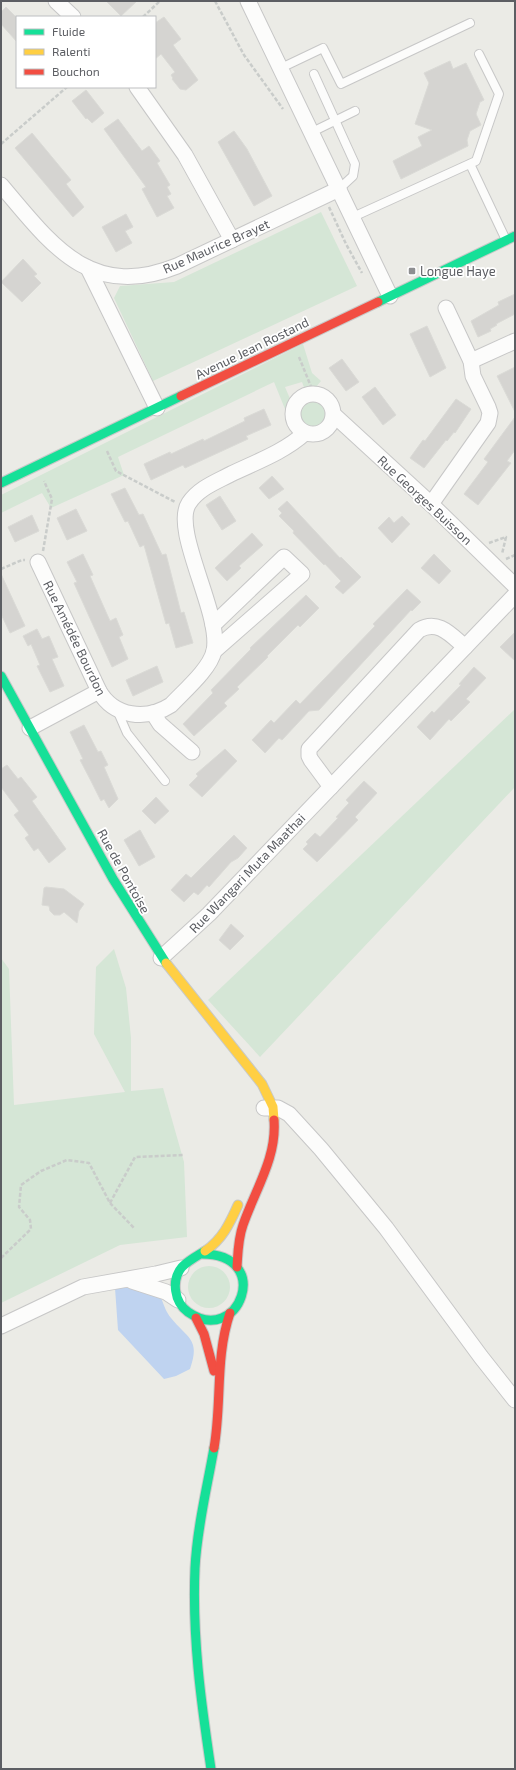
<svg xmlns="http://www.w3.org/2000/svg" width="516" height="1770" font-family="'Exo 2',sans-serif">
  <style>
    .green { fill: #d5e6d6 }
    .water { fill: #bfd3f0 }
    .building { fill: #d5d4d1; stroke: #dadad6 }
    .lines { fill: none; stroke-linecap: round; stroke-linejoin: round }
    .lane-casing { stroke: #c7c7c7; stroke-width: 10 }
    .street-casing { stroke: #c7c7c7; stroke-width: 17 }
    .fast-casing { stroke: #c8c9c8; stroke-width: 11 }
    .slow-casing { stroke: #c8c9c8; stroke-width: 11 }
    .jam-casing { stroke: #c8c9c8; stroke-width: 11 }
    .path { stroke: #c9ccca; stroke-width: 2.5; stroke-dasharray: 4 2; stroke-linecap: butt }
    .lane { stroke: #fcfcfb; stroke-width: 8 }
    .street { stroke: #fcfcfb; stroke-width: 15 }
    .fast { stroke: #16e098; stroke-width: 9 }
    .slow { stroke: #ffcf43; stroke-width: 9 }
    .jam { stroke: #f24e42; stroke-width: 9 }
    .poi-dot { fill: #8e8f91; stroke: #fff; stroke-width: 1.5 }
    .labels { text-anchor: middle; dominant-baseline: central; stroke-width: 3.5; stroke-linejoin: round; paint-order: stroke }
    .street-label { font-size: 13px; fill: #5c5e63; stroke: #fff }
    .poi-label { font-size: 13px; fill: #5c5e63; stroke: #fff; text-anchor: start }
  </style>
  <rect width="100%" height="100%" fill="#ebebe6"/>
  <g class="green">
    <path d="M321,212L357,286L153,381L114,298L120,286L174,282Z"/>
    <path d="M303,344L312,373L321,381L316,387L305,390L302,382L285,387L291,401L285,409L274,382L118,457L124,475L51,508L42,493L1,513V495Z"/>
    <circle cx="312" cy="414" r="13"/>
    <path d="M515,709V787L260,1057L208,1000Z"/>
    <path d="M114,949L126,988L131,1038V1091L163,1088L184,1162L187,1237L120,1245L1,1303V958L9,969L14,1105L125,1092L94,1034L96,967Z"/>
    <circle cx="209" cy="1287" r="21"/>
  </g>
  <path class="water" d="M115,1288H135L161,1298C164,1305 166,1312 171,1318C187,1338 201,1339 190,1369L176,1376L164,1379L118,1330Z"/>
  <g class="building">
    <path d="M106,1H137L121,16Z"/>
    <path d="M6,7L17,18V42L1,24V12Z"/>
    <path d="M164,17L181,39L173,45L198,80L186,90L180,89L172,79L173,78L171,75L175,72L161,54L155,59V23Z"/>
    <path d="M450,61L453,69L466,63L484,100L480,102L476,114L481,125L470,131L467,140L468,146L401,179L393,161L422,146L418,137L432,130L415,124L429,83L424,73Z"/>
    <path d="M86,90L104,113L92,123L87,118L86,119L72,101Z"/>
    <path d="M118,119L142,151L149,146L160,161L157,163L170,185L167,187L171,194L167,196L174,208L157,217L142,189L146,187L104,129Z"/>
    <path d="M234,131L247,149L272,196L254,206L218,142Z"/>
    <path d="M32,133L71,180L66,184L84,207L73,217L15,148Z"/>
    <path d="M126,214L133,227L125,231L132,243L116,252L102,227Z"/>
    <path d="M23,259L37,274L34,276L41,283L22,302L1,282Z"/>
    <path d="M515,294V314L496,324L497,325L490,329L491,331L478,337L471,321L499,305L498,302Z"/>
    <path d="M427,326L446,368L430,377L410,334Z"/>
    <path d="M342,359L359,382L346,391L329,368Z"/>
    <path d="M515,367V412L497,376Z"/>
    <path d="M375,387L396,415L383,425L362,397Z"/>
    <path d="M456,399L471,409L455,433L454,432L447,441L446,440L424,468L410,458L423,440L425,441Z"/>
    <path d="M264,409L271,425L246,436L248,439L185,468L183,465L151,480L144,464L170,452L171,454L203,439L204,441L245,421L244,418Z"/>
    <path d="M515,417V450L507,461L511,463L478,505L464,494L488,462L484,459Z"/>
    <path d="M272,476L284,489L269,499L259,488Z"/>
    <path d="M125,488L139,515L143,514L162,555L166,554L181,613L184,612L193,643L176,648L169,623L166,624L144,545L140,547L128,521L125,522L111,494Z"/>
    <path d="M220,496L236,521L222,530L206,505Z"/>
    <path d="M287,501L340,558L341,557L361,577L343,594L335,587L341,581L325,564L324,565L293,533L294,531L279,516L282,513L278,509Z"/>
    <path d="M76,509L87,531L67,540L57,518Z"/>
    <path d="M32,515L39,531L15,542L8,527Z"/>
    <path d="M402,516L410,524L392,543L378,528L389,517L394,523Z"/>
    <path d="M252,533L263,545L239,566L241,568L227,581L215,568Z"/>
    <path d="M83,554L93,575L90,576L110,621L116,618L123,635L119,637L128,659L112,667L74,583L77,582L67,562Z"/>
    <path d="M434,554L451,571L439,584L421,568Z"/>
    <path d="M1,574L25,626L10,633L1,614Z"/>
    <path d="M407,589L421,602L412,611L411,610L319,710L309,711L282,740L279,738L265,753L252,740L271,720L274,723L296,700L300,704L375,626L373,624Z"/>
    <path d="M306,595L319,608L300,627L298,625L267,656L268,657L237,687L239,689L224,703L227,706L194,736L183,724L213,693L211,690L251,649L250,648Z"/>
    <path d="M37,629L42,639L49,636L58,657L52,659L64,686L50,692L37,666L40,665L31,644L28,646L23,636Z"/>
    <path d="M515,632V661L500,647Z"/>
    <path d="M157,666L163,682L133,696L126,680Z"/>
    <path d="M474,667L486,678L466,699L470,702L451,721L449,719L430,740L417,727L432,711L434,713L461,685L459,684Z"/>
    <path d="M84,725L98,752L101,751L108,765L104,767L118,799L109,808L104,799L101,801L91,781L80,760L83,759L70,732Z"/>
    <path d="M225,749L237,761L202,797L189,785L198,776L196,774Z"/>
    <path d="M7,765L18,779L21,777L37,797L32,801L66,849L49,863L38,848L34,851L25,838L29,835L14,815L19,811L1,787V769Z"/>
    <path d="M364,781L377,793L355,817L358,820L317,862L303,849L308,844L306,842L315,833L320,837L338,818L336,817L349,803L346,800Z"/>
    <path d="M156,797L169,811L155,824L142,811Z"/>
    <path d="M140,830L155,857L139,866L124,840Z"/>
    <path d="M234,835L247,848L238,858L231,862L209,887L207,885L198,895L194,892L184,902L171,890L186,874L191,878Z"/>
    <path d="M46,887L64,889L84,904L79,911L77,923L64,912L60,915H54L50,911L49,906L42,905L44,888Z"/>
    <path d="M231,924L244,936L230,950L219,940Z"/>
  </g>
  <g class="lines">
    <defs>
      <g id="lane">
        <path d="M281,68L323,48L341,84L470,23"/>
        <path d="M314,74L355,164L353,176L339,189"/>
        <path d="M312,132L355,111"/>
        <path d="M470,164L506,240"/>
        <path d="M353,217L476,161L499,94L479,54"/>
        <path d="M117,710L127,733L165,781"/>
      </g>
      <g id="street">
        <path d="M56,1L73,17"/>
        <path d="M248,1L390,296"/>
        <path d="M137,87L185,155L232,240"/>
        <path d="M1,185C51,244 90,301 177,266L339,189"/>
        <path d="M88,268L157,408"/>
        <path d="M471,361L515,341"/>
        <circle cx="313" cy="414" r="20"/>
        <path d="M334,415L431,504L515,586"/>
        <path d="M431,504L488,423L490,413L488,407L473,376L471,361L446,308"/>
        <path d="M38,562L99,691C114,717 146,721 171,705C184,691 210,669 214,651C222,614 171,530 189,503C199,488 216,482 231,474C256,462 284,452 305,433"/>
        <path d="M213,625L284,557L302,574L214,651"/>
        <path d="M153,713L160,724L192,752"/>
        <path d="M30,728L99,691"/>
        <path d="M331,787L311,760L309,756V749L419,630C438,619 451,635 465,647"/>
        <path d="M161,958L209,914L515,595"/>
        <path d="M264,1108H278L289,1114L321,1149L386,1228L481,1357L515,1400"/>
        <path d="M132,1281L166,1292L178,1300"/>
        <path d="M1,1326L83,1287L156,1274L181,1268"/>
      </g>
      <g id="fast">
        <path d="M378,302L515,236"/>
        <path d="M1,483L181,396"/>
        <path d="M1,676L113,879L166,963"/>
        <path d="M201,1254C275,1253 239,1348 188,1312C174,1302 171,1280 182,1267C189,1260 197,1256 205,1251"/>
        <path d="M211,1769C201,1702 192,1636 195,1568C197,1528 207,1488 214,1448"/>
      </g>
      <g id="slow">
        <path d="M166,963L262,1084L273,1107L274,1120"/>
        <path d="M205,1251C222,1240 230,1223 238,1205"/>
      </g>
      <g id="jam">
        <path d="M181,396L378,302"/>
        <path d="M237,1267C238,1252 238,1239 243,1225C255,1190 277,1158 274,1120"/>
        <path d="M196,1318L204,1334L214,1371"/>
        <path d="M214,1448C222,1403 215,1357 230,1313"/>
      </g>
    </defs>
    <use href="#lane" class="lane-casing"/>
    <use href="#street" class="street-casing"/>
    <use href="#fast" class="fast-casing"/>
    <use href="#slow" class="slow-casing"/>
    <use href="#jam" class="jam-casing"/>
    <g class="path">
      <path d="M215,1L244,55L283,109"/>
      <path d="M143,17L160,1"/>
      <path d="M1,144L67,87"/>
      <path d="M329,207L346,244L362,273"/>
      <path d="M299,357L314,394"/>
      <path d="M107,451L116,471L175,502"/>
      <path d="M489,543L506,537L502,554"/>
      <path d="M43,551L52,499L44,481"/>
      <path d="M506,559L515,555"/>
      <path d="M1,569L22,560H25"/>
      <path d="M110,1203L135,1157L184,1155"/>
      <path d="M1,1258L31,1229L30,1220L19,1207L21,1185L41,1171L67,1160L89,1163L110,1203L134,1228"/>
    </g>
    <use href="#lane" class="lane"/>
    <use href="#street" class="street"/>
    <use href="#fast" class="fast"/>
    <use href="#slow" class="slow"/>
    <use href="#jam" class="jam"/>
  </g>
  <rect class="poi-dot" x="408" y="267" width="8" height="8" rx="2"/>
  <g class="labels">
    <g class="street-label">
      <text transform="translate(216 246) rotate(-24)">Rue Maurice Brayet</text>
      <text transform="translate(252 348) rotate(-26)">Avenue Jean Rostand</text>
      <text transform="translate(425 500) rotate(43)">Rue Georges Buisson</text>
      <text transform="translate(75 638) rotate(64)">Rue Amédée Bourdon</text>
      <text transform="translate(124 871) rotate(61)">Rue de Pontoise</text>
      <text transform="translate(247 873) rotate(-46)">Rue Wangari Muta Maathai</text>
    </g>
    <g class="poi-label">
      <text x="420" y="271">Longue Haye</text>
    </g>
  </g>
  <rect width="516" height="1770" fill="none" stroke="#5c5e63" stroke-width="4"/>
  <rect x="16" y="16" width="140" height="72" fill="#ffffff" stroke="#bebfc1"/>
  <rect x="24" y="29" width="20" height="6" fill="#16e098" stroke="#bebfc1"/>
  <text x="52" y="36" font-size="12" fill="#5c5e63">Fluide</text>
  <rect x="24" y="49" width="20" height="6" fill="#ffcf43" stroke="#bebfc1"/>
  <text x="52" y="56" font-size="12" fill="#5c5e63">Ralenti</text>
  <rect x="24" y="69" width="20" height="6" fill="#f24e42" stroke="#bebfc1"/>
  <text x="52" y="76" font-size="12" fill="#5c5e63">Bouchon</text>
</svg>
